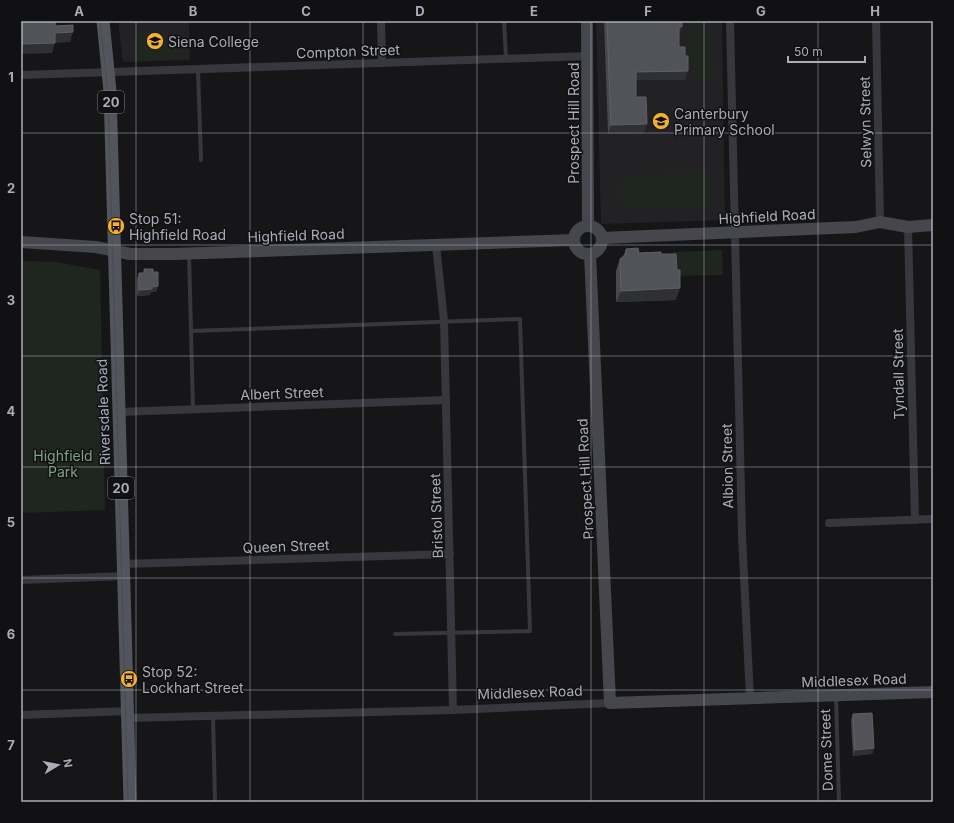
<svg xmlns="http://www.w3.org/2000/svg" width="954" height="823" font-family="Inter,sans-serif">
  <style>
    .built { fill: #222225 }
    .green { fill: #1e261f }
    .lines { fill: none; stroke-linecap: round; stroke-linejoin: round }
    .lane { stroke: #37383d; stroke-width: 4 }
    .street { stroke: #37383d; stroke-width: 8 }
    .secondary { stroke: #45474d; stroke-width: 12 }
    .primary { stroke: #53555c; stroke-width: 13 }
    .tram { stroke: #4a4c52; stroke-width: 1 }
    .wall { fill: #47494d }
    .shaded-wall { fill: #2f3033 }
    .building { fill: #525359; stroke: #5f6168 }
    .grid { fill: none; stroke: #a8adb8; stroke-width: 1; stroke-opacity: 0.55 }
    .labels { text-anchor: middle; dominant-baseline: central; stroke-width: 3; stroke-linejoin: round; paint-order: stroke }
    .shield { fill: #111113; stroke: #7b7e86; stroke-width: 1 }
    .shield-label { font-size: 13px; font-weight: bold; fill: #a8adb8 }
    .poi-label { font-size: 14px; fill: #a8adb8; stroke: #111113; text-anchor: start }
    .street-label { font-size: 14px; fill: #a8adb8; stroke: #111113 }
    .park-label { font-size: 14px; fill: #7fa381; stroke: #111113 }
    .neatline { fill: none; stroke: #a8adb8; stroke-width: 1.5 }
    .grid-label { font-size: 13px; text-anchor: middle; font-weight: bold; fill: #a8adb8 }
  </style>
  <rect width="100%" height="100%" fill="#161618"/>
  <g class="built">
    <path d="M118,21H189L190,60L123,62Z"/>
    <path d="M596,21H722L725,220L601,224Z"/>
  </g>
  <g class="green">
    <rect x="690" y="21" width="23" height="8"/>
    <path d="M713,33L715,80L692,81L690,34Z"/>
    <path d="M180,34L181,58L135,60L134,36Z"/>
    <path d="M701,172L706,173L710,178L711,202L705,207L633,209L626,207L622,203V180L625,176Z"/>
    <path d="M722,250L723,275L674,276L673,252Z"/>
    <path d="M21,261L56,262L100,270L105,510L21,513Z"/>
  </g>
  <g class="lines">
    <g class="lane">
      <path d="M504,21L506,58"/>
      <path d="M198,70L201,160"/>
      <path d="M189,254L191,331"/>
      <path d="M193,409L191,331L520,319L530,631L395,634"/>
      <path d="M836,697L839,802"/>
      <path d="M213,716L215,802"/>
    </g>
    <g class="street">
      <path d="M381,21L382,63"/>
      <path d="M730,21L742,535L750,698"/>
      <path d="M876,21L880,222"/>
      <path d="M21,75L588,56"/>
      <path d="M908,227L915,520"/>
      <path d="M436,245L444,321L453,710"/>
      <path d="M119,412L446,400"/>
      <path d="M829,523L933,519"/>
      <path d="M123,564L450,554"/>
      <path d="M21,580L124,576"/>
      <path d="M21,715L128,711"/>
      <path d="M128,718L453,710L610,703"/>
    </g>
    <g class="secondary">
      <path d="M587,21L588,226"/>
      <circle cx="588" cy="240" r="14"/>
      <path d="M602,238L856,227L880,222L908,227L933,225"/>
      <path d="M21,242L96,247L130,254H174L574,240"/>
      <path d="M590,254L610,703L933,692"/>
    </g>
    <path class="primary" d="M103,21L110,91L130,802"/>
    <path class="tram" d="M100,21L108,91L128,802"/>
  </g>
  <g class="wall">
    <path d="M604,21H682L679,34V47L685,80H636V97L644,133L608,134Z"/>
    <path d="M626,249L639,253L661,254L676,300L616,302V271L620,259L623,257Z"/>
    <path d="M144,269L153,272L156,292H151L150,295L137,296V279L139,273H143Z"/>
    <path d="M853,714L874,748L872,754L853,756L851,720Z"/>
  </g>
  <g class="shaded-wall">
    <path d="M679,27H682L678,36Z"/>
    <path d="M73,32L70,42L55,43L52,53L21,54V44L55,33Z"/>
    <path d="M688,71L685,80H632L636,72Z"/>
    <path d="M647,124L644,133L608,134L611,125Z"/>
    <path d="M158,286L156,292H151L150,295L137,296L139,290L152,287Z"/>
    <path d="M680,288L676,300L616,302L621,291Z"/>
    <path d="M874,748L872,754L853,756L855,750Z"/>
  </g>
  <g class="building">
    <path d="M21,21H55L56,26L73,25V32L55,33V43L21,44Z"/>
    <path d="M607,21H682V27H679V47H685V56H688V71L636,72V97H646L647,124L611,125Z"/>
    <path d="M638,248L639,253L661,252V254H676L677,270H680V288L621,291L620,259L626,254V249Z"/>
    <path d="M144,269H153V272H158V286L152,287V289L139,290V273H145Z"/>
    <path d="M872,713L874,748L855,750L853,714Z"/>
  </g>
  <path class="grid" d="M136,21V802M250,21V802M363,21V802M477,21V802M591,21V802M704,21V802M818,21V802M21,133H933M21,245H933M21,356H933M21,467H933M21,578H933M21,690H933"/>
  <defs>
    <symbol id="school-disc" viewBox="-11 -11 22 22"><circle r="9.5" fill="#f2b134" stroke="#111113"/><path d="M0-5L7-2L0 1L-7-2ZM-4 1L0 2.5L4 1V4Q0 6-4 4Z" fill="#111"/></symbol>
    <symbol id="bus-disc" viewBox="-11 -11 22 22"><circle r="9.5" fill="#f2b134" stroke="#111113"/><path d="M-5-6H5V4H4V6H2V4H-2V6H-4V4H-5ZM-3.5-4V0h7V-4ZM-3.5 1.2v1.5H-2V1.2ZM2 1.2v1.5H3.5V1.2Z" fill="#111"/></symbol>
  </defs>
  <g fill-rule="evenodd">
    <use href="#school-disc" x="145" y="31" width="20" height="20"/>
    <use href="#school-disc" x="651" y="111" width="20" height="20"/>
    <use href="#bus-disc" x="106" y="216" width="20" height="20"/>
    <use href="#bus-disc" x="119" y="669" width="20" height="20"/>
  </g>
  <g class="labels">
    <g class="shield">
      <rect x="98" y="91" width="26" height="22" rx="3"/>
      <rect x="108" y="477" width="26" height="22" rx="3"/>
    </g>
    <g class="shield-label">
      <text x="111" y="102">20</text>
      <text x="121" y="488">20</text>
    </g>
    <g class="poi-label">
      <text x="168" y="41">Siena College</text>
      <text x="674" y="113">Canterbury<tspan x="674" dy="16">Primary School</tspan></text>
      <text x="129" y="218">Stop 51:<tspan x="129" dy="16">Highfield Road</tspan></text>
      <text x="142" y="671">Stop 52:<tspan x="142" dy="16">Lockhart Street</tspan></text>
    </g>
    <g class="street-label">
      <text transform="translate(348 51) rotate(-2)">Compton Street</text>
      <text transform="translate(865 122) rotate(-91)">Selwyn Street</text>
      <text transform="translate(573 123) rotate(-90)">Prospect Hill Road</text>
      <text transform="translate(767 216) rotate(-3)">Highfield Road</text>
      <text transform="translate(296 235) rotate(-2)">Highfield Road</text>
      <text transform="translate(898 374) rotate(-91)">Tyndall Street</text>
      <text transform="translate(282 393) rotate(-2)">Albert Street</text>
      <text transform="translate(103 412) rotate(-92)">Riversdale Road</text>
      <text transform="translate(727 466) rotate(-91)">Albion Street</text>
      <text transform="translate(585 479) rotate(-93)">Prospect Hill Road</text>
      <text transform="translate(436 516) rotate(-92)">Bristol Street</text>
      <text transform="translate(286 546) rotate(-2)">Queen Street</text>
      <text transform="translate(854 680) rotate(-2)">Middlesex Road</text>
      <text transform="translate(530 692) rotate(-2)">Middlesex Road</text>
      <text transform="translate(826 750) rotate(-92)">Dome Street</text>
    </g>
    <g class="park-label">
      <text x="63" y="455">Highfield<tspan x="63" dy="16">Park</tspan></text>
    </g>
  </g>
  <rect width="954" height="823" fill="none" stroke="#111113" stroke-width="44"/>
  <g transform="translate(58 765) rotate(80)" stroke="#111113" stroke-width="3" paint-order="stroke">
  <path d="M0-3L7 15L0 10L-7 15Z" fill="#a8adb8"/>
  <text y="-6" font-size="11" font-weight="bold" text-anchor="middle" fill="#a8adb8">N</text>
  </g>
  <path d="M788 56v6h77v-6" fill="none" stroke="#a8adb8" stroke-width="2"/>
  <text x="794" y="56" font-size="12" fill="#a8adb8" stroke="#111113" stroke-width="3" paint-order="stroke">50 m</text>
  <rect x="22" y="22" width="910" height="779" class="neatline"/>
  <g class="grid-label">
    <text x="79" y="16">A</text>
    <text x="193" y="16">B</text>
    <text x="306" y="16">C</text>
    <text x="420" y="16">D</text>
    <text x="534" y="16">E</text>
    <text x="648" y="16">F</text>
    <text x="761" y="16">G</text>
    <text x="875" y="16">H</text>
    <text x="11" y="82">1</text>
    <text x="11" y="193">2</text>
    <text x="11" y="305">3</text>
    <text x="11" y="416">4</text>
    <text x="11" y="527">5</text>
    <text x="11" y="639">6</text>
    <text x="11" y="750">7</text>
  </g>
</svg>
